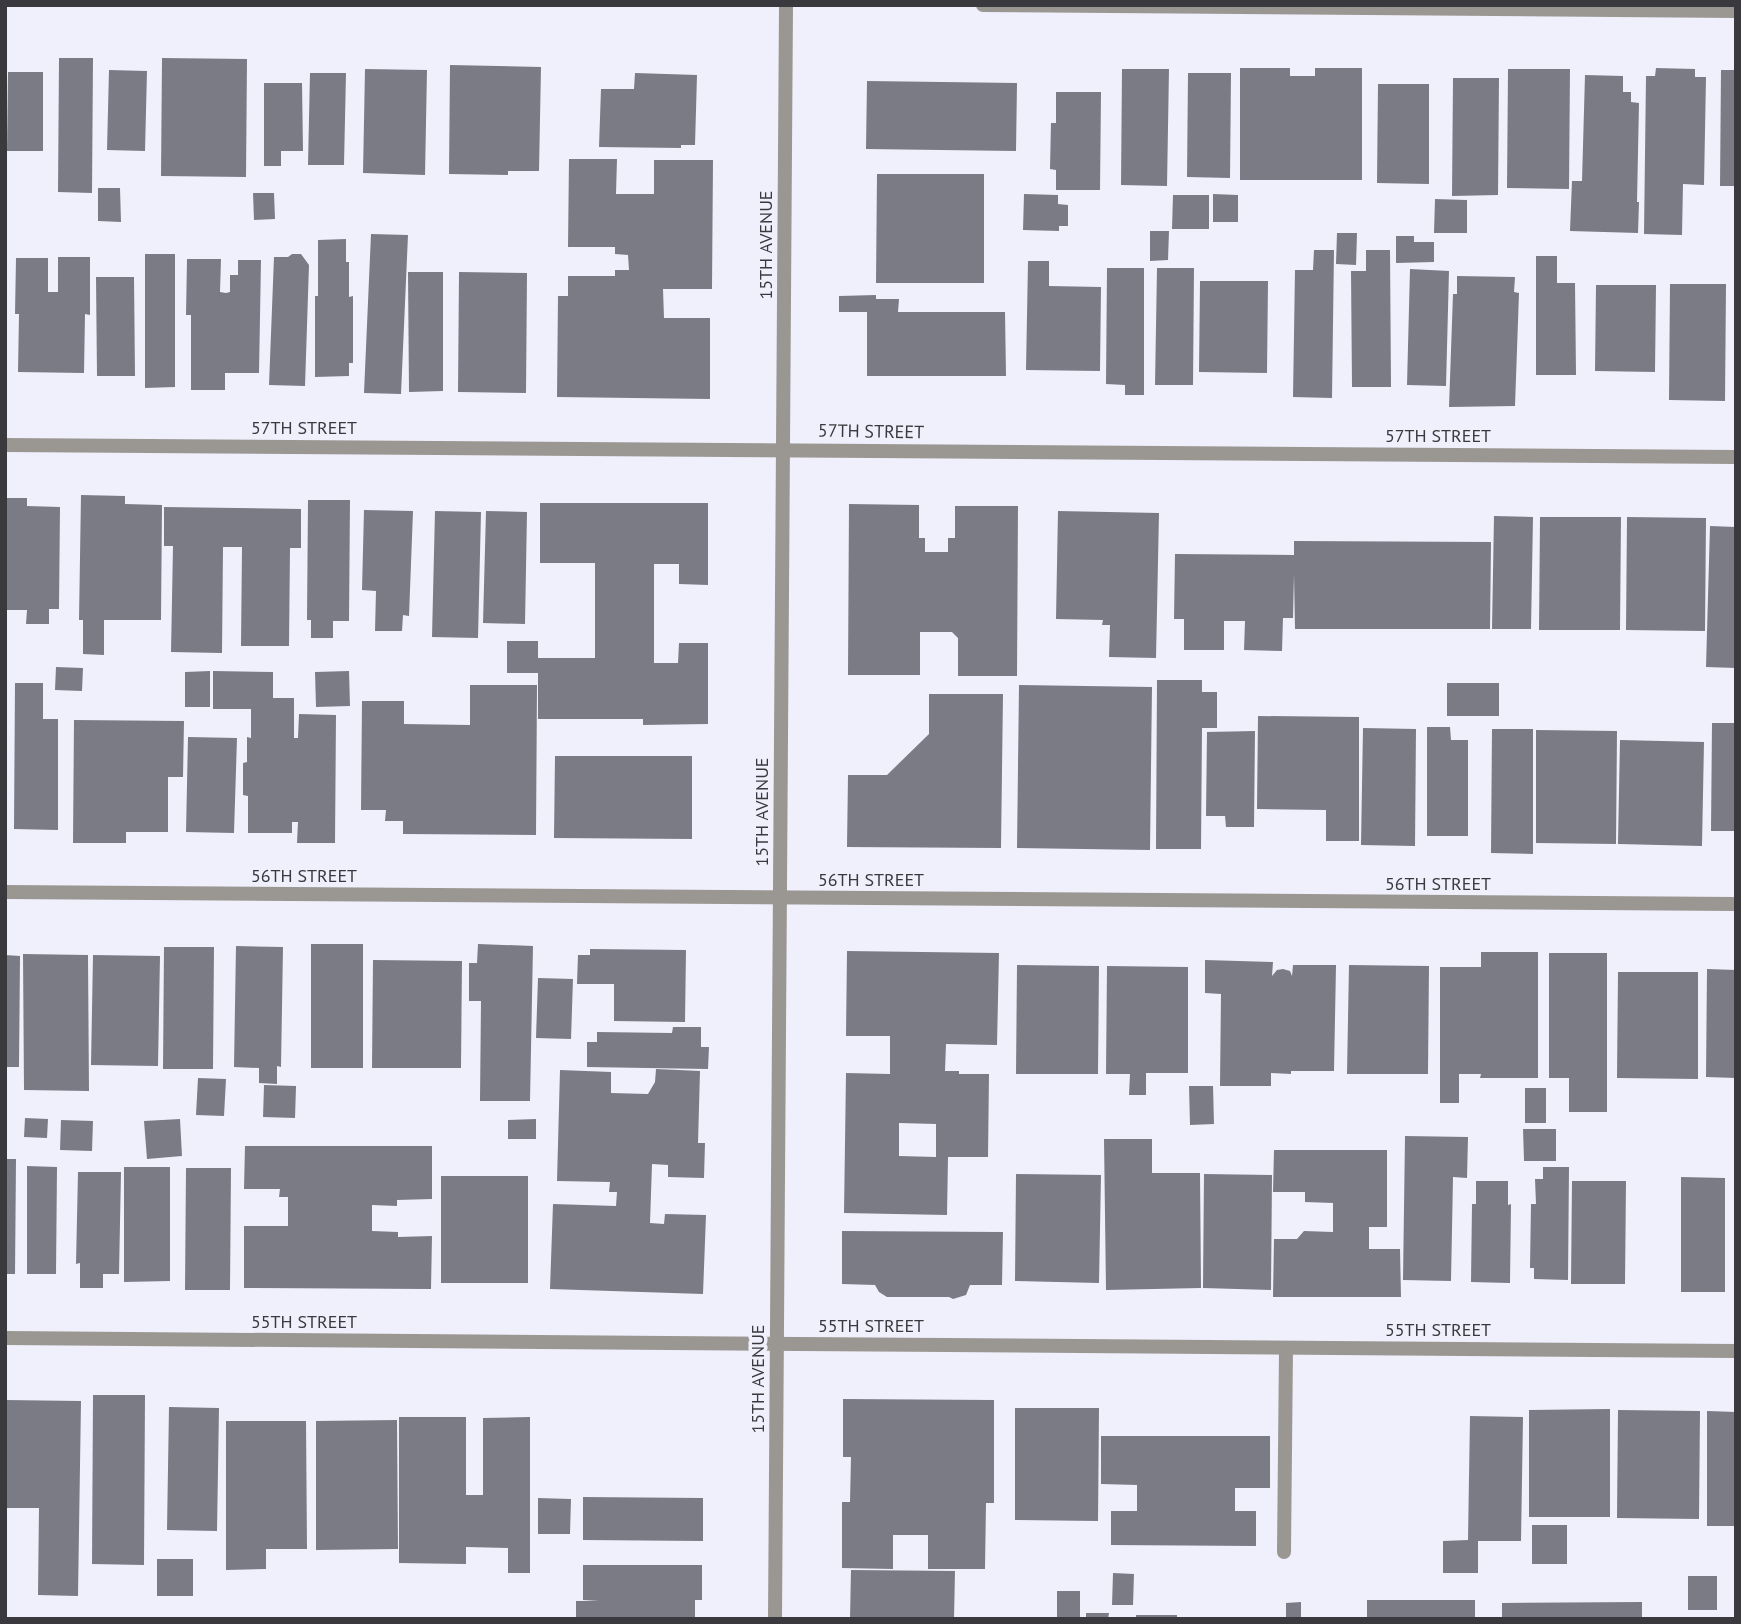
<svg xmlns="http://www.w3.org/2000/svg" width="1741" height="1624" font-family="'PT Sans',sans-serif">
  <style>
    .building { fill: #7a7b85; fill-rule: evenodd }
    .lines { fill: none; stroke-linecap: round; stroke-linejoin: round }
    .lane { stroke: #9a9793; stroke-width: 14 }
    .street { stroke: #9a9793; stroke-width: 14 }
    .labels { text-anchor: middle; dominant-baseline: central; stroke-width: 7; stroke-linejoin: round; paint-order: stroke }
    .street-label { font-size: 18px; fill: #39393e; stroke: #f0f0fc }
  </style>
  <rect width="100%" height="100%" fill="#f0f0fc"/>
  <g class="building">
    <path d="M59,58H93L92,193L58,192Z"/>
    <path d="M162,58L247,59L246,177L161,176Z"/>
    <path d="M450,65L541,67L539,171H508V175L449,174Z"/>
    <path d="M1240,68H1290V76H1315V68H1362V180H1240Z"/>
    <path d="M1656,68L1695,69V77H1706L1704,185L1683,184L1682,235L1644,234L1646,76H1655Z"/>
    <path d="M365,69L427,70L425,175L363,173Z"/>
    <path d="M1122,69H1169L1167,186L1121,185Z"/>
    <path d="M1508,69H1570L1569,189L1507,188Z"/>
    <path d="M109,70L147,71L145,151L107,150Z"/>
    <path d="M1721,70H1736V186H1720Z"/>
    <path d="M8,72H43V151H7Z"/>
    <path d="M310,73H346L344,165H308Z"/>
    <path d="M635,73L697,75L695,145H681V148L599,147L601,89H634Z"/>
    <path d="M1188,73H1231L1230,178L1187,177Z"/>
    <path d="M1585,75L1623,76V92H1631V102L1639,103L1637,202H1639L1638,233L1570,231L1572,181H1582Z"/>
    <path d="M1453,78H1499L1498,195L1452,196Z"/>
    <path d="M867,81L1017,83L1016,151L866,149Z"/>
    <path d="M264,83H302L303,151H281V166H264Z"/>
    <path d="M1378,84H1429V184L1377,183Z"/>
    <path d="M1056,92H1101L1100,190H1056V170L1050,169L1051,123H1056Z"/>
    <path d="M569,159H617L616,194H654V160H713L712,289H663L664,318H710V399L557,397L558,296H568V276H615V270H629L628,255L615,254V247H568Z"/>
    <path d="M877,174H984V283H876Z"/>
    <path d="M98,188H120L121,222L98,221Z"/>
    <path d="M253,193H274L275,219L254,220Z"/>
    <path d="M1024,194L1058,195V204L1068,205V226H1059V231L1023,230Z"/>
    <path d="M1213,194L1238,195V222H1213Z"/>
    <path d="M1173,195H1209V229H1172Z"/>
    <path d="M1435,199L1467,200V233H1434Z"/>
    <path d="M1150,231H1169L1168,260L1150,261Z"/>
    <path d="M1337,233H1357L1356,265L1336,264Z"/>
    <path d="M371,234L408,235L401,394L364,393Z"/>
    <path d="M1396,236H1414V242H1434V262L1396,263Z"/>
    <path d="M346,239V262H349V297L353,296V363H349V376L315,377V296H318V240Z"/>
    <path d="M1314,250H1334L1332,398L1293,397L1295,270H1313Z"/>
    <path d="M1366,250H1390L1391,387H1352L1351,271H1366Z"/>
    <path d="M145,254H175V387L145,388Z"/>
    <path d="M292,254H301L309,265L305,386L269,385L274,257H288Z"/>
    <path d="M1536,256H1557V283H1575L1576,375H1536Z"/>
    <path d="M58,257H90V315L85,314L84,373L18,372L19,314H15L16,258H48V292H58Z"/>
    <path d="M187,259H221L220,292L226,293L230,292V275H238V260H261L259,373H225V390H191V315H186Z"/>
    <path d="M1028,261H1049V286L1101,287L1100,371L1026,370Z"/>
    <path d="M1107,268H1144V395H1125V385L1106,384Z"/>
    <path d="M1157,268H1194L1193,385H1155Z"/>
    <path d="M1410,269L1449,271L1446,386L1407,385Z"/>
    <path d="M408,272H443V391L409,392Z"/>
    <path d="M459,272L527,273L526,393L458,392Z"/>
    <path d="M1457,276L1515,277L1514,292L1519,293L1515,406L1449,407L1453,294H1457Z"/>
    <path d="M96,277H134L135,376H97Z"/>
    <path d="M1200,281H1268L1267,373L1199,372Z"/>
    <path d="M1670,284H1726L1725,401L1669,400Z"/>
    <path d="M1596,285H1656L1655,372L1595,371Z"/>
    <path d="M876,295V299H899L898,312H1005L1006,376H867V312H839V296Z"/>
    <path d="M81,495L125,496V504L162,505L161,620H104V655L83,654V620H79Z"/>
    <path d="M5,498H27V506L60,507L59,609H49V624H26L27,610H5Z"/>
    <path d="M308,500H350L349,621H333V638H311V620H307Z"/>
    <path d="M540,503H708V585L679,584V564H654V663H678L679,643H708V724L643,725V719H538V673H507V641H538V658H595V563H540Z"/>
    <path d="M849,504L919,505V538H925V552H948V538H955V506H1018L1017,676H958V638L952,632H920V675H848Z"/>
    <path d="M164,507L301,509V548H290L289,646H241L242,547H223L222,653L171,652L173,546H164Z"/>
    <path d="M364,510L413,511L409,616L403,615L402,631H375L376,591L362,590Z"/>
    <path d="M435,511L481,512L478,638L432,637Z"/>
    <path d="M486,511L527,512L525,624L483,623Z"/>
    <path d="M1058,511L1159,513L1156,658L1109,657L1110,625H1102L1103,620L1056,619Z"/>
    <path d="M1494,516L1533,517L1531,629H1492Z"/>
    <path d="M1540,517H1621L1620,630H1539Z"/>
    <path d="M1627,517L1706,518L1705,631L1626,630Z"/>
    <path d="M1710,526L1736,527V668L1706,667Z"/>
    <path d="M1294,541L1491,542L1490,629H1295L1294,574L1293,618H1283L1282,651L1244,650L1245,621H1224V650H1184V619H1174L1175,554L1294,555Z"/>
    <path d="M56,667L83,668L82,691L55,690Z"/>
    <path d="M210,671V707H185V672Z"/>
    <path d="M213,671L273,672V698H294V738H298L299,714L336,715L335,843H297L298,822H292V833H248V796L243,795V763L247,762V737L251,738V709H213Z"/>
    <path d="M349,671L350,706L316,707L315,672Z"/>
    <path d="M1157,680H1202V692H1217V728H1202L1201,849H1156Z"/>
    <path d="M15,683H43V719H58V830L14,829Z"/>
    <rect x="1447" y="683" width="52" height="33"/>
    <path d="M470,685H537L536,835L403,834V821H385L386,810H361L362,701H404V724L470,725Z"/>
    <path d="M1019,685L1152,687L1150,850L1017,848Z"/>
    <path d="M929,694H1003L1001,848L847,847L848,775H887L929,734Z"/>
    <path d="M1258,716L1359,717V841H1326V810L1257,809Z"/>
    <path d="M74,720L184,721L183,777H168V832H126V843H73Z"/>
    <path d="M1712,723H1736V831H1711Z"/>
    <path d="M1427,727H1450L1451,740H1468V836H1427Z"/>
    <path d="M1363,728L1416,729L1415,846L1361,845Z"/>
    <path d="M1492,729H1533V854L1491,853Z"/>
    <path d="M1536,730L1617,731L1616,844L1536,843Z"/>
    <path d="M1255,731L1254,827H1226L1225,816H1206L1207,732Z"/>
    <path d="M188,737L237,738L234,833L186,832Z"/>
    <path d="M1620,740L1704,742L1702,846L1618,844Z"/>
    <path d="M555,756H692V839L554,838Z"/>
    <rect x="311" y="944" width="52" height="124"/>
    <path d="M478,944L533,946L530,1101H480L481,1001H469V963H477Z"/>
    <path d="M236,946L283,947L281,1067L277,1066V1084L259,1083V1068L234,1067Z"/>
    <path d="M164,947H214L213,1069H163Z"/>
    <path d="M590,949L686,950L685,1022L614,1021V984H577L578,955H590Z"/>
    <path d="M847,951L999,953L997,1045L946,1044L945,1071H959V1074H989L988,1157H948L947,1215L844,1213L846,1073L890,1074V1036H846ZM899,1123L936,1124V1157L899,1156Z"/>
    <path d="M1481,952H1538V1078H1480L1481,1074H1459V1103H1440V967H1481Z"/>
    <path d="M1549,953H1607V1112H1569V1078H1549Z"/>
    <path d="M23,954L88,955L89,1091L24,1090Z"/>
    <path d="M5,955L20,956L19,1067H5Z"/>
    <path d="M93,955L160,956L158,1066L91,1065Z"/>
    <path d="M373,960L462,961L461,1068H372Z"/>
    <path d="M1205,960L1273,962L1272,976L1277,970L1283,969L1290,971L1292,976L1293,965H1336L1334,1071H1291V1074L1271,1073V1086H1220L1221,994L1205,993Z"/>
    <path d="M1017,965L1099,966L1098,1074H1016Z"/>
    <path d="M1349,965L1429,966L1428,1074H1347Z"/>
    <path d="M1107,966L1188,967V1073H1146V1095H1129L1130,1074H1106Z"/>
    <path d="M1707,969L1736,970V1078L1706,1077Z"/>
    <path d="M1618,972H1698V1079L1617,1078Z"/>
    <path d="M538,978L573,979L571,1039L536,1038Z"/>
    <path d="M673,1027H701V1047H709L708,1069L587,1067V1042H597V1032L672,1033Z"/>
    <path d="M656,1069L700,1071L698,1143H705L704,1178L668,1177V1165L652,1164L650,1223L664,1224L665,1214L706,1215L703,1294L550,1289L553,1204L616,1206L617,1192H609L610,1182L557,1181L560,1070L611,1072V1093L648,1094L655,1082Z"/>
    <path d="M198,1078L226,1079L224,1116L196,1115Z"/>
    <path d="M264,1085L296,1086L295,1118L263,1117Z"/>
    <path d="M1189,1086H1213L1214,1124L1190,1125Z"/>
    <rect x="1525" y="1088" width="21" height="35"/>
    <path d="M25,1118L48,1119L47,1138L24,1137Z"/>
    <path d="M180,1119L182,1156L147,1159L144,1121Z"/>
    <path d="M536,1119V1139H508V1120Z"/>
    <path d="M61,1120L93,1121L92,1151L60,1150Z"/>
    <path d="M1523,1129H1556V1161H1524Z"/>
    <path d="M1405,1136L1468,1137L1467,1178L1453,1177L1451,1281L1403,1280Z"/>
    <path d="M1104,1139H1152V1173H1200L1201,1288L1106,1290Z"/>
    <path d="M245,1146H432V1199L397,1200V1206L372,1205V1231L398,1232V1237L432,1236L431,1289L244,1288V1226H288V1197H279L280,1189H244Z"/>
    <path d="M1274,1150H1387V1227H1369V1249H1400L1401,1297H1273L1274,1239H1297L1304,1231L1333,1232V1203L1305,1202V1192H1273Z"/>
    <path d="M5,1159H16L15,1274H5Z"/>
    <path d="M27,1166L57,1167L56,1274H27Z"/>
    <path d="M124,1167H170V1281L124,1282Z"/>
    <path d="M1543,1167H1569L1568,1280L1534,1279V1268H1530L1531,1204H1536L1535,1179H1543Z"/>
    <path d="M186,1168H231L230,1290H185Z"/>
    <path d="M78,1172H121L119,1274H103V1288H80V1263L76,1264Z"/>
    <path d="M1016,1174L1101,1175L1099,1283L1015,1281Z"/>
    <path d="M1204,1174L1272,1175L1271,1290L1203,1288Z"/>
    <rect x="441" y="1176" width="87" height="107"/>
    <path d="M1681,1177L1725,1178V1292H1681Z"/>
    <path d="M1476,1181H1508V1205L1511,1204L1510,1283L1471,1282L1472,1204H1476Z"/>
    <path d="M1572,1181H1626L1625,1284H1571Z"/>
    <path d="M842,1231L1003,1232L1002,1285H970L966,1295L953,1299L949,1297H887L879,1292L875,1285L842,1284Z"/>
    <path d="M93,1395H145L144,1565L92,1564Z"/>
    <path d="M843,1399L994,1400V1503H986L985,1569H928V1535H893V1569L842,1568V1502H850L851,1457H843Z"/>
    <path d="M5,1400L81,1401L78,1596L38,1595L39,1508H5Z"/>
    <path d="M169,1407L219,1408L217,1531L167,1530Z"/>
    <path d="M1015,1408H1099L1098,1521L1015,1520Z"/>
    <path d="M1610,1409V1517H1529V1410Z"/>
    <path d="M1618,1410L1700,1411L1699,1519L1617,1518Z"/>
    <path d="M1707,1411L1736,1412V1526H1707Z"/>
    <path d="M1470,1416L1523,1417L1521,1541H1478V1573H1443V1541L1468,1540Z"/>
    <path d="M399,1417H466V1495H483V1418L530,1417V1573H508V1548L466,1547V1564L399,1563Z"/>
    <path d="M397,1420L398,1549L316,1550V1421Z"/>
    <path d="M226,1421H306L307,1549H266V1569L226,1570Z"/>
    <path d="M1101,1436H1270V1488H1235V1511H1256V1546L1111,1545V1511H1137V1485L1101,1484Z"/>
    <path d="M583,1497L703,1498V1541L583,1540Z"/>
    <path d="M538,1498L571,1499L570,1534H538Z"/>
    <rect x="1532" y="1525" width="35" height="39"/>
    <rect x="157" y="1559" width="36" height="37"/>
    <path d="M583,1565H702V1600H695V1619H576V1601H599L583,1600Z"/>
    <path d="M851,1570L955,1571L954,1619H850Z"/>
    <path d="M1113,1573L1134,1574L1133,1605H1112Z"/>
    <rect x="1688" y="1576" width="29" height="34"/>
    <rect x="1057" y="1591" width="23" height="28"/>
    <rect x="1367" y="1600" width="108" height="19"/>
    <path d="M1301,1602V1619H1286V1603Z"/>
    <path d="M1642,1602V1619H1502V1603Z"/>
    <path d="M1086,1613H1109L1108,1619H1086Z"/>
    <rect x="1136" y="1615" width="41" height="4"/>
  </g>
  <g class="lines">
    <path class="lane" d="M1284,1552L1286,1348"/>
    <g class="street">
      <path d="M983,5L1736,11"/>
      <path d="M5,445L1736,457"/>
      <path d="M5,892L1736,904"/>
      <path d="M5,1338L1736,1351"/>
      <path d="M775,1619L786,5"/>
    </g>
  </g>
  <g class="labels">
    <g class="street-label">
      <text transform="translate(765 245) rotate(-90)">15TH AVENUE</text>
      <text x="304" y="427">57TH STREET</text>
      <text transform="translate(871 431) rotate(1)">57TH STREET</text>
      <text x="1438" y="435">57TH STREET</text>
      <text transform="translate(761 812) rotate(-90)">15TH AVENUE</text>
      <text x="304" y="875">56TH STREET</text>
      <text x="871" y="879">56TH STREET</text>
      <text x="1438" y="883">56TH STREET</text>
      <text x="304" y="1321">55TH STREET</text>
      <text x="871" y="1325">55TH STREET</text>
      <text x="1438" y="1329">55TH STREET</text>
      <text transform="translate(757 1379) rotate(-90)">15TH AVENUE</text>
    </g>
  </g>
  <rect width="1741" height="1624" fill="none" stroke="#39393e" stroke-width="14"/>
</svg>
